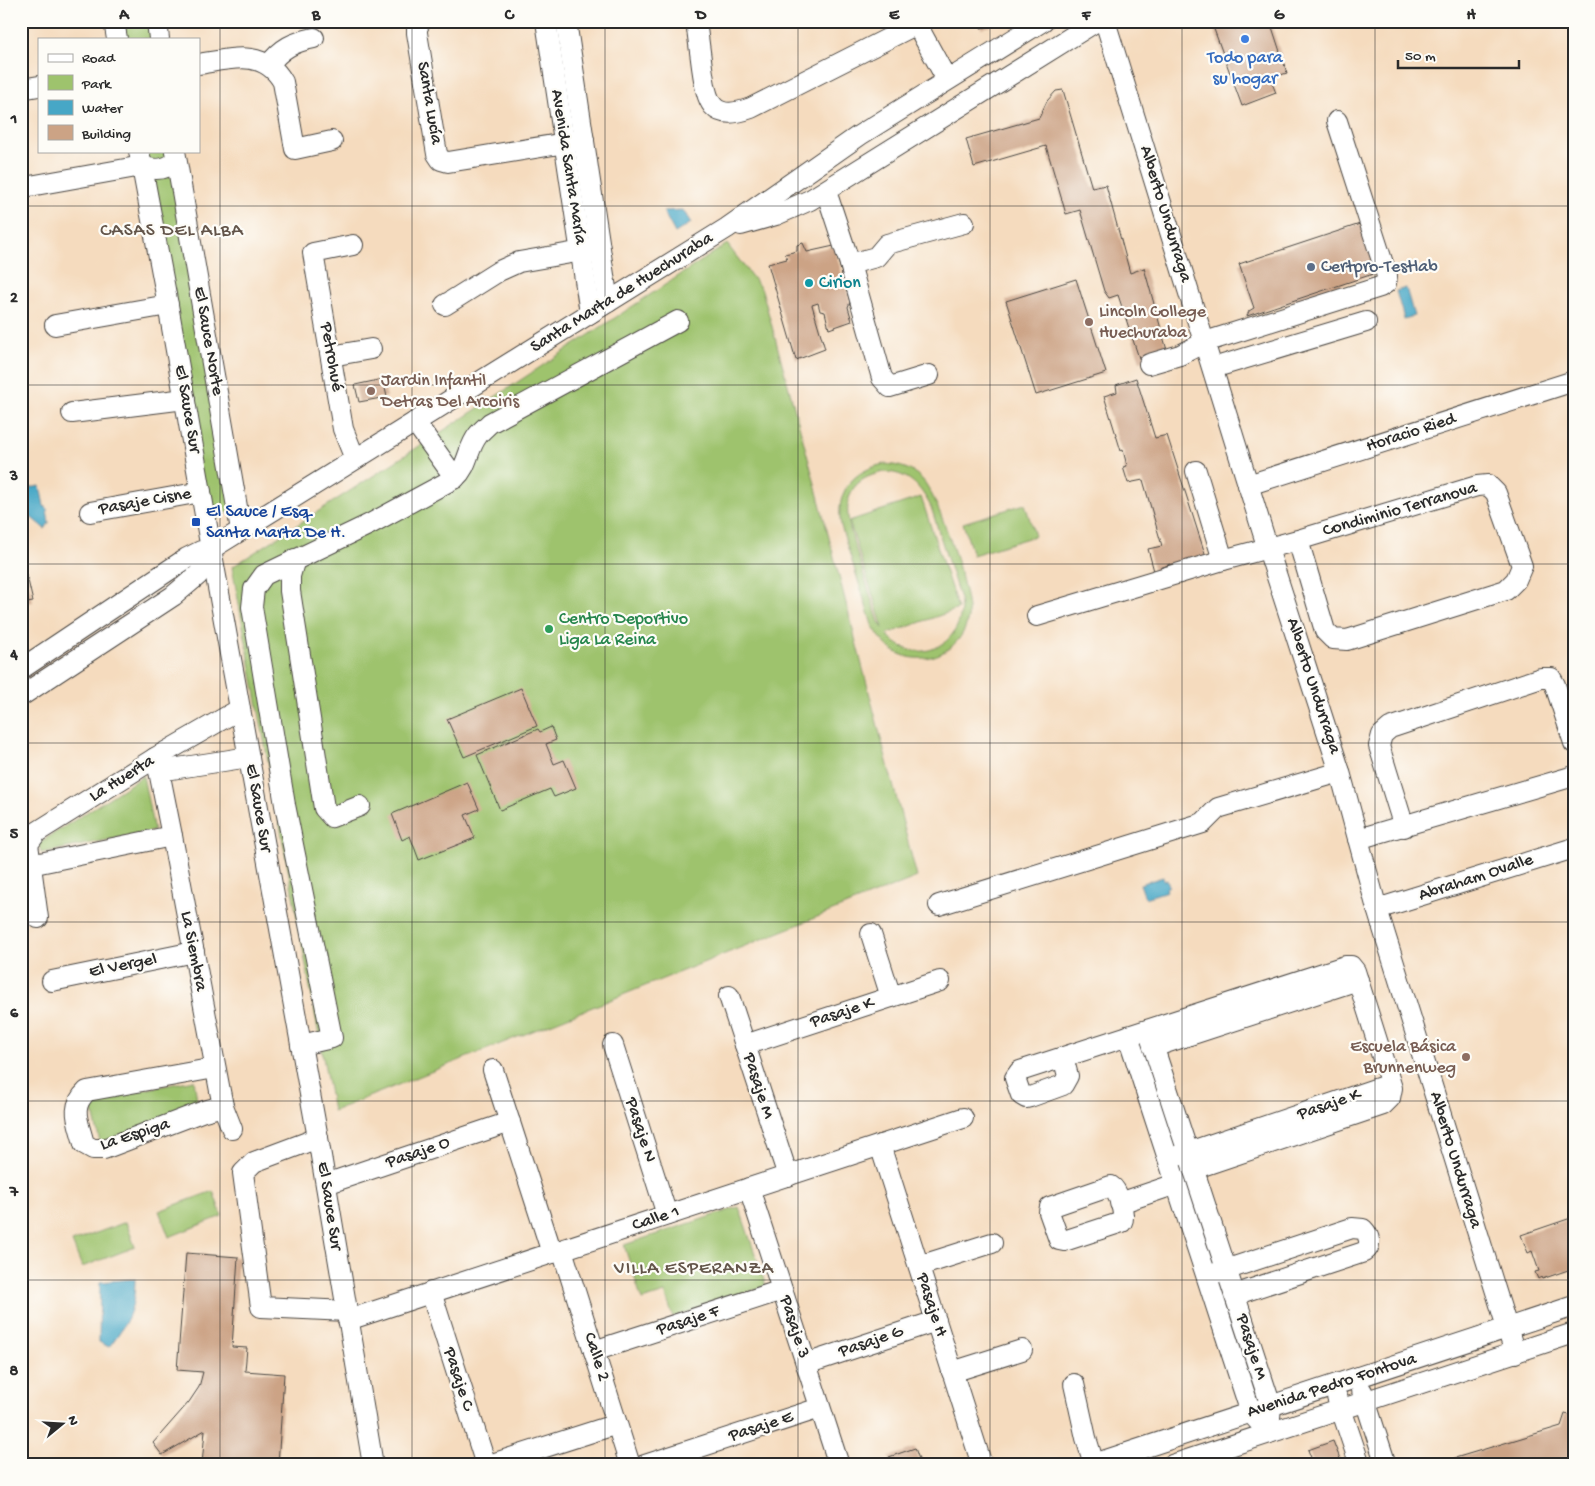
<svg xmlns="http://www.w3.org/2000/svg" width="1595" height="1486" font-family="'Gochi Hand',sans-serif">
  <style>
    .green { fill: #9ec36d; stroke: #64774c; fill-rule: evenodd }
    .water { fill: #47a7c6; stroke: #396978 }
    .building { fill: #cca385 }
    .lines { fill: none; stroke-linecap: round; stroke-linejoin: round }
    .minor-casing { stroke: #494541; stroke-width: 22 }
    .minor { stroke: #fff; stroke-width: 20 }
    .grid { fill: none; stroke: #2b2b2b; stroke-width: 1; stroke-opacity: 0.55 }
    .shop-dot { fill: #3f7fe0; stroke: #fdfcf7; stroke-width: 2 }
    .service-dot { fill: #5c6f8a; stroke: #fdfcf7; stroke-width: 2 }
    .culture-dot { fill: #0f9aa8; stroke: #fdfcf7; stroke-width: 2 }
    .education-dot { fill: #8d6e63; stroke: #fdfcf7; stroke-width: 2 }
    .transit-dot { fill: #1a4fb4; stroke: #fdfcf7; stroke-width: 2 }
    .leisure-dot { fill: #2e9e5b; stroke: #fdfcf7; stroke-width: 2 }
    .labels { text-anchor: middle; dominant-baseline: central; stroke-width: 4.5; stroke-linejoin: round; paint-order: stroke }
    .shop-label { font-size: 18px; fill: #366cbe; stroke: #fdfcf7 }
    .street-label { font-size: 18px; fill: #2b2b2b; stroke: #fdfcf7 }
    .service-label { font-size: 18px; fill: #4e5e75; stroke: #fdfcf7; text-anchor: start }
    .culture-label { font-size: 18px; fill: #0d838f; stroke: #fdfcf7; text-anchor: start }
    .education-label { font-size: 18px; fill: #785e54; stroke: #fdfcf7; text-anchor: start }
    .transit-label { font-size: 18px; fill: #164399; stroke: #fdfcf7; text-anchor: start }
    .leisure-label { font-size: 18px; fill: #27864d; stroke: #fdfcf7; text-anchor: start }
    .neighbourhood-label { font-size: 19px; letter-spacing: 1px; fill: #63554a; stroke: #fdfcf7 }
    .neatline { fill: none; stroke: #2b2b2b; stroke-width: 2 }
    .grid-label { font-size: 16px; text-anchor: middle; font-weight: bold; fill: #2b2b2b }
  </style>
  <rect width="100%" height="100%" fill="#fdfcf7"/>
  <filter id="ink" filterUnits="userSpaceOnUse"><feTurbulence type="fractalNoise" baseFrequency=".02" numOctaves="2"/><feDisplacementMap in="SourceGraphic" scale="10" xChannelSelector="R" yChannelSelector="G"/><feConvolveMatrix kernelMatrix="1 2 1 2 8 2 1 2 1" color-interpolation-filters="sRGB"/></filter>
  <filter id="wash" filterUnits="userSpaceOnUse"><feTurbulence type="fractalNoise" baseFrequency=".0096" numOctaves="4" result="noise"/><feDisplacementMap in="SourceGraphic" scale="20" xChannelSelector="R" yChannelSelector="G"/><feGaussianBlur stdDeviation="1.12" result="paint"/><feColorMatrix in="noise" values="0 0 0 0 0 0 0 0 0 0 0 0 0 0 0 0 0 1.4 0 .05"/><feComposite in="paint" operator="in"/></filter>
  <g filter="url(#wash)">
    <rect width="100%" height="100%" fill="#f5dbbe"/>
    <g class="green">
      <path d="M119,21H151L153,39H122Z"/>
      <path d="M141,151H173L233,509L204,527Z"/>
      <path d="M727,244L762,290L814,480L917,877L333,1111L232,567L469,414Z"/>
      <path d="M884,464C899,465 911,468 922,479C938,495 972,597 968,618C962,652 923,669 894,651C884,645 878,634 872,625L841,526C835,493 851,471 884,464ZM885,472C909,473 920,486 931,507L960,599C968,643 916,671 887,634L958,609L921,497L849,521L883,628L879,622C872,602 866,582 860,562C849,527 830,481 885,472Z"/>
      <path d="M1025,504L1035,536L973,555L963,523Z"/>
      <path d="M143,776L154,831L41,853L39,843Z"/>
      <path d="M194,1080L198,1107L100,1142L90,1100Z"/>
      <path d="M213,1191L222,1216L169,1237L159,1211Z"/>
      <path d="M739,1207L766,1286L673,1317L665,1293L642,1300L624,1245Z"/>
      <path d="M126,1222L135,1247L82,1267L72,1242Z"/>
    </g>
    <g class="water">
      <path d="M683,210L691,223L675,233L663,211Z"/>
      <path d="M1406,288L1414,316L1404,319L1396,291Z"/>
      <path d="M40,486L44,506L47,509L49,523L45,529L28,515L23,489Z"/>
      <path d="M1163,877L1164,881L1167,880L1169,886L1166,888L1167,891L1145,898L1140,884Z"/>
      <path d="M135,1279C135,1310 127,1323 109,1347L99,1342L100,1282Z"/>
    </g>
    <g id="blocks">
      <g class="building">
        <path d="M981,21H997L990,26L981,28Z"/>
        <path d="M1211,21H1270L1287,73L1270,78L1276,93L1242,106Z"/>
        <path d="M1063,90L1092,188L1106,185L1130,273L1144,268L1168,354L1140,361L1118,295L1109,298L1104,291L1080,210L1066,214L1046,146L974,167L966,139L1039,118L1047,101L1056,91Z"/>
        <path d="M1366,222L1382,271L1247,316L1249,311L1254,308L1239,264Z"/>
        <path d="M803,243L807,252L834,246L850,302L848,307L852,321L829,329L825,312L820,311L818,303L812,305L825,349L796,360L768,264L787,259L785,254L797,251V245Z"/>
        <path d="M1076,279L1106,373L1036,395L1006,301Z"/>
        <path d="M1136,378L1155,438L1167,435L1206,557L1172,569L1170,564L1154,571L1148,549L1162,546L1143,480L1128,483L1123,467L1127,466L1123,450L1121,451L1104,396L1117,392L1116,385Z"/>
        <path d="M383,379L387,397L359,402L355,385Z"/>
        <path d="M27,576L33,602L21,604V577Z"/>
        <path d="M521,688L537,726L464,757L447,719Z"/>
        <path d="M551,727L556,740L546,744L554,764L564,760L576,788L554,797L550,789L500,810L477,755L538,729L540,732Z"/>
        <path d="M467,782L479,809L465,815L475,838L419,860L410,836L402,840L392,814Z"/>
        <path d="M1574,1217V1268L1542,1279L1541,1277L1538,1279L1535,1272L1539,1271L1532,1251L1528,1253L1521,1235Z"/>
        <path d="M186,1253L238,1257L232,1347L247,1348L245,1371L284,1374L278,1465H202L205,1430L162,1455L153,1443L189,1402L199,1387L203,1372L177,1370Z"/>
        <path d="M1565,1414L1574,1416V1459L1556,1465H1443L1442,1462L1561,1426Z"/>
        <path d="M1333,1441L1342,1464L1314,1465L1308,1450Z"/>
        <path d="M915,1448L921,1465H892L889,1457Z"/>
      </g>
    </g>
  </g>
  <g filter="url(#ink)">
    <use href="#blocks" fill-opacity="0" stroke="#494541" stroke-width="1"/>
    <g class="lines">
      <defs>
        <g id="minor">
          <path d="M114,21L117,39"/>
          <path d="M157,21L159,39"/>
          <path d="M421,21L417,28V33L437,154L441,160L448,162L584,140"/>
          <path d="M546,21L590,313"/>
          <path d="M566,21L608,302"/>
          <path d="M696,21C698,37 700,52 702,67C707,101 710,123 751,108L907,29L918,21"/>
          <path d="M1105,21L1268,549L1340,772L1377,909L1515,1353"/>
          <path d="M916,23L947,80"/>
          <path d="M199,64C230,59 264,48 283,82L295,149L332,141"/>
          <path d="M269,65C281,48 294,42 314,38"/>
          <path d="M21,89L39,86"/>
          <path d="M139,151L168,305L211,549L318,1138L373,1465"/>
          <path d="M175,151L241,530"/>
          <path d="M30,186L142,166C155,171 166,170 176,161"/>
          <path d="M826,191L850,264L882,378L890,387L929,375"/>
          <path d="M741,225L776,215L810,200L1097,21"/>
          <path d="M353,245L313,253L343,429L355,459"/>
          <path d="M850,264L876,257L887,244L964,223"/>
          <path d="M445,305L499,271L519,262L594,249"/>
          <path d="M55,325L168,305"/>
          <path d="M331,356L371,349"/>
          <path d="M1149,364L1180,355L1205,342L1380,287L1386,283L1387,276L1337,121"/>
          <path d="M1213,368L1366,322"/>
          <path d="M72,413L185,399"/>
          <path d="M415,422L455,478"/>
          <path d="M1196,471L1223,560"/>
          <path d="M1248,485L1574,381"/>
          <path d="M90,512L201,492"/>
          <path d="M295,559L290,576V591L324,808L332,817L360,806"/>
          <path d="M1037,616L1223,560L1298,540L1477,486L1488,485L1496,493L1522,566L1516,580L1506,590L1347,640L1333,639L1325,631L1298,540"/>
          <path d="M21,669L187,558L201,551L211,549L727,228L860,135L1043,21"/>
          <path d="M21,696L173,596L198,575L203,568L211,549"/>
          <path d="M155,758L159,771L172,836L220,1091L223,1106L232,1129"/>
          <path d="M159,771L249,757"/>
          <path d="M1404,827L1379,746L1382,735L1390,728L1541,678H1551L1555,685L1574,743"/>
          <path d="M1358,839L1574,776"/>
          <path d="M30,865L172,836"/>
          <path d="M939,905L1203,823L1218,808L1340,772"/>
          <path d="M1377,909L1574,848"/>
          <path d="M38,918L28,844L37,832L155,758L240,709"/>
          <path d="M871,934L891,997"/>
          <path d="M52,981L194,952"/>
          <path d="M729,996L788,1176"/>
          <path d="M1148,1030L1271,1406L1270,1418"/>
          <path d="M1128,1036L1251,1413L1269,1433"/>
          <path d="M301,1045L332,1038L285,805L252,607L254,589L264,575L370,524L455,478C469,465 467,449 478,435C481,431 486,427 490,423L678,321"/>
          <path d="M613,1045L667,1215"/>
          <path d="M745,1045L940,981"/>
          <path d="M1153,1047L1358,980"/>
          <path d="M1063,1057L1068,1076L1063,1085L1030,1097L1026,1098L1021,1095L1015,1078L1020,1071L1345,966H1351L1355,971L1392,1088L1390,1098L1383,1105L1193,1169"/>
          <path d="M215,1068L87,1091C69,1108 79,1122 84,1144L93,1149H104L204,1111L223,1106"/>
          <path d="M493,1070L552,1253"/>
          <path d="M318,1138L254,1162L243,1173L261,1307L347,1311"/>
          <path d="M880,1145L982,1465"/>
          <path d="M1177,1156L1390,1084"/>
          <path d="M326,1184L510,1122"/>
          <path d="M1111,1186C1118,1190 1126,1215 1122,1222L1064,1241L1059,1240L1049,1212L1050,1207Z"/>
          <path d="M749,1188L839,1465"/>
          <path d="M1120,1203L1176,1184"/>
          <path d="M562,1250L630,1465"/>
          <path d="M919,1266L992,1243"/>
          <path d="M1213,1274L1352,1228L1363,1229C1370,1236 1372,1246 1364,1252L1234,1295"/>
          <path d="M431,1292L486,1465"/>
          <path d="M348,1320L963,1118"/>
          <path d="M594,1351L782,1290"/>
          <path d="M806,1364L936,1321"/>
          <path d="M952,1372L1022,1350"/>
          <path d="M1074,1384L1086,1438L1094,1464"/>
          <path d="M1362,1391L1386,1465"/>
          <path d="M1337,1397L1360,1465"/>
          <path d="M489,1465L617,1424"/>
          <path d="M645,1465L820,1408"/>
          <path d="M1091,1465L1574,1306"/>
          <path d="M1172,1465L1574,1333"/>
        </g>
      </defs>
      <use href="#minor" class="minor-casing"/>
      <use href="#minor" class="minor"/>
    </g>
  </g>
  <path class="grid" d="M220,21V1465M412,21V1465M605,21V1465M798,21V1465M990,21V1465M1182,21V1465M1375,21V1465M21,206H1574M21,385H1574M21,564H1574M21,743H1574M21,922H1574M21,1101H1574M21,1280H1574"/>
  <circle class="shop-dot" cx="1245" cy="39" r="5"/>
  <circle class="service-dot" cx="1311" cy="267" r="5"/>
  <circle class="culture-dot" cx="809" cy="283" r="5"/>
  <g class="education-dot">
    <circle cx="1089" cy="322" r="5"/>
    <circle cx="371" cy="391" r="5"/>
    <circle cx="1466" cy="1057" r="5"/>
  </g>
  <rect class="transit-dot" x="191" y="517" width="10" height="10" rx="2.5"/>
  <circle class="leisure-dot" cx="549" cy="629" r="5"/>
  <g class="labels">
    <g class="shop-label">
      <text x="1245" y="58">Todo para<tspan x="1245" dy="21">su hogar</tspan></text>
    </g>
    <g class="street-label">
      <text transform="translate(429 103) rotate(80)">Santa Lucía</text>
      <text transform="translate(568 167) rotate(81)">Avenida Santa María</text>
      <text transform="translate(1165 214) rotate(73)">Alberto Undurraga</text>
      <text transform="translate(622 293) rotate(-32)">Santa Marta de Huechuraba</text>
      <text transform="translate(208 341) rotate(80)">El Sauce Norte</text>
      <text transform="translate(331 357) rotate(80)">Petrohué</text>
      <text transform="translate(187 409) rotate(80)">El Sauce Sur</text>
      <text transform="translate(1411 433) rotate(-18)">Horacio Ried</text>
      <text transform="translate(145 502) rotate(-10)">Pasaje Cisne</text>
      <text transform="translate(1400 510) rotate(-16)">Condiminio Terranova</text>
      <text transform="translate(1313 686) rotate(72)">Alberto Undurraga</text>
      <text transform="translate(122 779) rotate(-32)">La Huerta</text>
      <text transform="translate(258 808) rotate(80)">El Sauce Sur</text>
      <text transform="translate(1476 878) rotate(-18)">Abraham Ovalle</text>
      <text transform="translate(193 951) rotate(79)">La Siembra</text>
      <text transform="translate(123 966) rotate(-11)">El Vergel</text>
      <text transform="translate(842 1013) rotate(-18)">Pasaje K</text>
      <text transform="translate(758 1086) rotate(72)">Pasaje M</text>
      <text transform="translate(1329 1105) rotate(-19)">Pasaje K</text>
      <text transform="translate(640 1130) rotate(72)">Pasaje N</text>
      <text transform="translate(135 1135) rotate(-18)">La Espiga</text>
      <text transform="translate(418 1153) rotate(-19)">Pasaje O</text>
      <text transform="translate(1455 1160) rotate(73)">Alberto Undurraga</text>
      <text transform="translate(329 1206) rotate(81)">El Sauce Sur</text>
      <text transform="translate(656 1219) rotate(-18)">Calle 1</text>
      <text transform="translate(931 1305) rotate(72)">Pasaje H</text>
      <text transform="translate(688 1321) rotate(-18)">Pasaje F</text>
      <text transform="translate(794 1327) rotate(72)">Pasaje 3</text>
      <text transform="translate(871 1342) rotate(-19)">Pasaje G</text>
      <text transform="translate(1251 1347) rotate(72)">Pasaje M</text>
      <text transform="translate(596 1357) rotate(72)">Calle 2</text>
      <text transform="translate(458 1379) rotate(72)">Pasaje C</text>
      <text transform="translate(1332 1386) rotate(-18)">Avenida Pedro Fontova</text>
      <text transform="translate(761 1427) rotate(-18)">Pasaje E</text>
    </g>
    <g class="service-label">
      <text x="1321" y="267">Certpro-Testlab</text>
    </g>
    <g class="culture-label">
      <text x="819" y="283">Cirion</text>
    </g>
    <g class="education-label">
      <text x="1099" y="312">Lincoln College<tspan x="1099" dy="21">Huechuraba</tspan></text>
      <text x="381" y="381">Jardin Infantil<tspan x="381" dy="21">Detras Del Arcoiris</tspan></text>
      <text x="1456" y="1047" text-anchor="end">Escuela Básica<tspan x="1456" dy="21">Brunnenweg</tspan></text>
    </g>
    <g class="transit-label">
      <text x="206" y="512">El Sauce / Esq.<tspan x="206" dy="21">Santa Marta De H.</tspan></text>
    </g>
    <g class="leisure-label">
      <text x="559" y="619">Centro Deportivo<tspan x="559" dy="21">Liga La Reina</tspan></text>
    </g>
    <g class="neighbourhood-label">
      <text x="172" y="231">CASAS DEL ALBA</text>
      <text x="694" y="1269">VILLA ESPERANZA</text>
    </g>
  </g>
  <rect width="1595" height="1486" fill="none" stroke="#fdfcf7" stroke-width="55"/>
  <rect x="38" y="38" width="162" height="115" fill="#fdfcf7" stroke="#a9a8a5"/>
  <rect x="48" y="54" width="25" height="8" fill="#ffffff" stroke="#a9a8a5"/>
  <text x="82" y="62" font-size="15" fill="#2b2b2b">Road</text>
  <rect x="48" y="75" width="25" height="15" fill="#9ec36d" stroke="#a9a8a5"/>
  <text x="82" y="88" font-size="15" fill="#2b2b2b">Park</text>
  <rect x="48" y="100" width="25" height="15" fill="#47a7c6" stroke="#a9a8a5"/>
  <text x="82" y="112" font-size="15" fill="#2b2b2b">Water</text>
  <rect x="48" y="125" width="25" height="15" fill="#cca385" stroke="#a9a8a5"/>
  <text x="82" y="138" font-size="15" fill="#2b2b2b">Building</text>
  <g transform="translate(62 1424) rotate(72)" stroke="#fdfcf7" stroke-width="4" paint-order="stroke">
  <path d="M0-4L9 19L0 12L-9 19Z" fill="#2b2b2b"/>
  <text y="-8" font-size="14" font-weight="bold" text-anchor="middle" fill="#2b2b2b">N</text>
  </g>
  <path d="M1398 60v8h121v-8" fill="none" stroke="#2b2b2b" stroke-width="2.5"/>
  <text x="1405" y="60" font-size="15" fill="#2b2b2b" stroke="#fdfcf7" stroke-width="4" paint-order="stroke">50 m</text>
  <rect x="28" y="28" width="1540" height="1430" class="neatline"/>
  <g class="grid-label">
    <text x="124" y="19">A</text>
    <text x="316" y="19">B</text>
    <text x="509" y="19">C</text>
    <text x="701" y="19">D</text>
    <text x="894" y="19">E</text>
    <text x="1086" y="19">F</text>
    <text x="1279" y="19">G</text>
    <text x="1471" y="19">H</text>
    <text x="14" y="123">1</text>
    <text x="14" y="302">2</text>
    <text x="14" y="480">3</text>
    <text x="14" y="659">4</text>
    <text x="14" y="838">5</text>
    <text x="14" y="1017">6</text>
    <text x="14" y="1196">7</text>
    <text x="14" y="1375">8</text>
  </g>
</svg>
